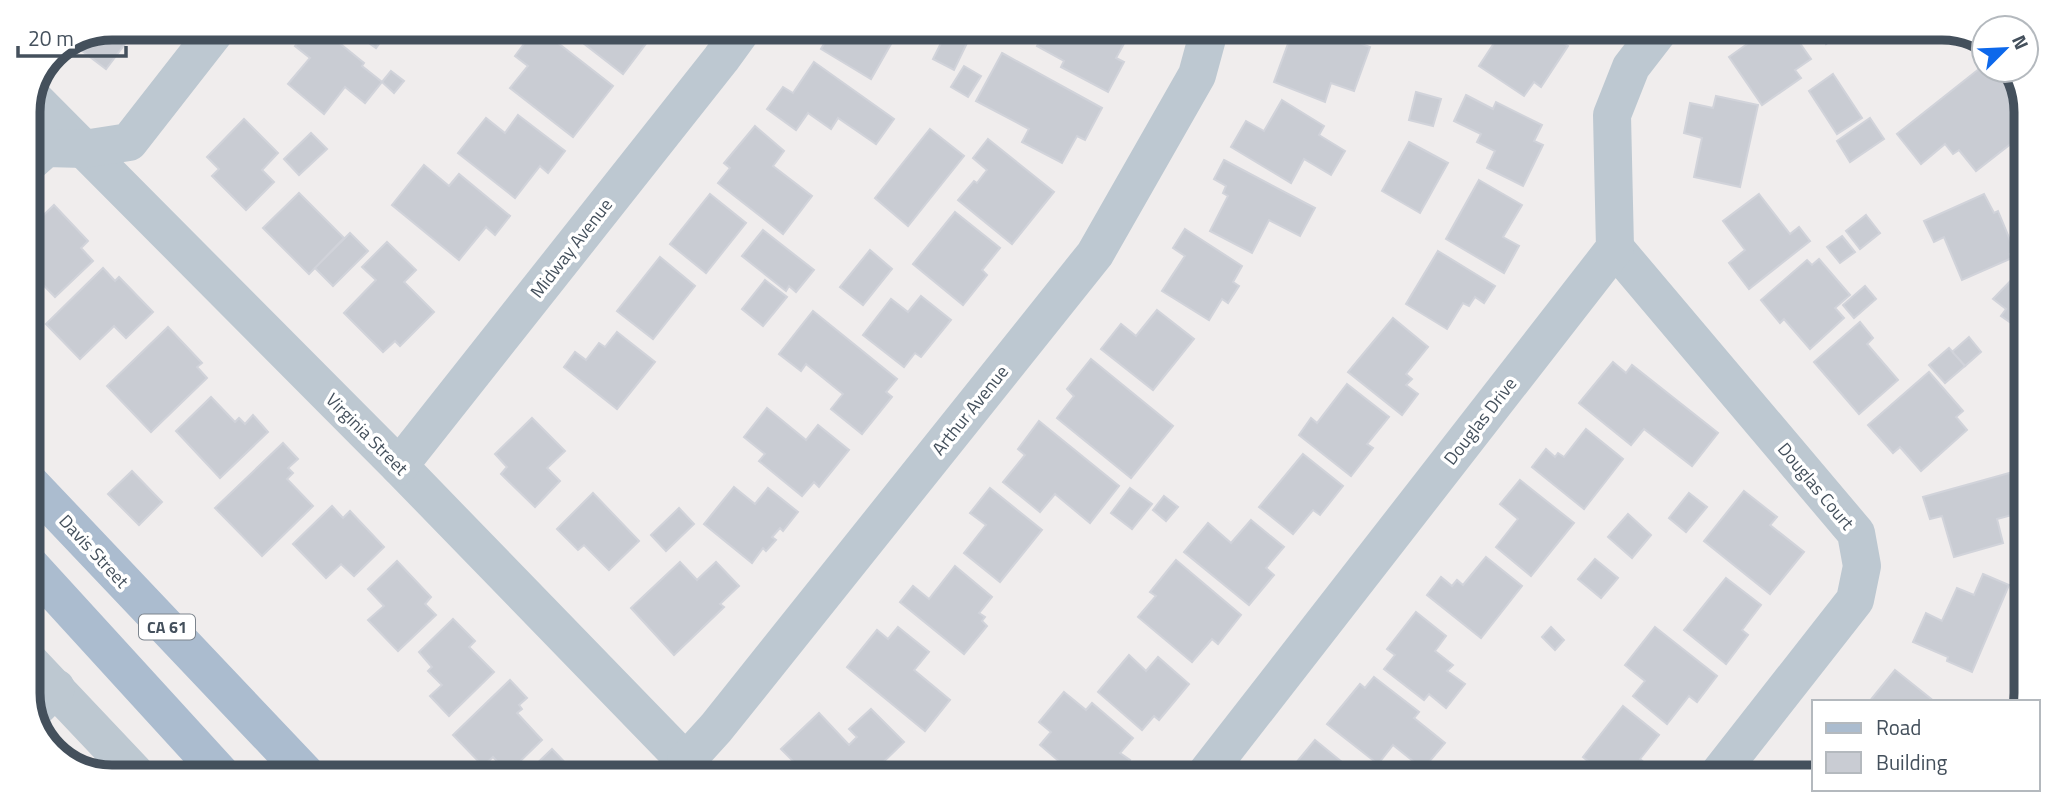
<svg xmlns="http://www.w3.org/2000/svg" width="2054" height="805" font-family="'Titillium Web',sans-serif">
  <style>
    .building { fill: #c9ccd3; stroke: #d1d3da; stroke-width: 2 }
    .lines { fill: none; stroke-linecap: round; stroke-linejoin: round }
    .street { stroke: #bdc8d1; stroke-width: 38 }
    .primary { stroke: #abbccf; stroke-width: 38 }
    .labels { text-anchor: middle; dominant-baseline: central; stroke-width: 7; stroke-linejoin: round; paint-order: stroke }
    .shield { fill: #fff; stroke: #7c848d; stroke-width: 2 }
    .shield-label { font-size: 16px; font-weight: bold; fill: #44505c }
    .street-label { font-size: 18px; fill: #44505c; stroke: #fff }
    .rim { fill: none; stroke: #44505c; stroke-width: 9 }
  </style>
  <rect width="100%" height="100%" fill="#f0eded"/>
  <g class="building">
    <path d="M113,28H137L106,69L73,44Z"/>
    <path d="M310,28L322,29L364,63L362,66L382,82L365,103L345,87L324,114L288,84L310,58L295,46Z"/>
    <path d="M349,29H390L376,48Z"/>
    <path d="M535,29H540L613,86L573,137L510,88L528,66L515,56Z"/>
    <path d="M565,29H657L623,74Z"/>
    <path d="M826,30H899L871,79L821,49L831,32Z"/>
    <path d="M1045,30L1131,31L1116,58L1124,62L1108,92L1061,67L1064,61L1037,46Z"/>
    <path d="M947,31L968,41L954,70L933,59Z"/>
    <path d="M1282,31H1328L1370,47L1354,91L1331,83L1325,102L1274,82L1289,41L1280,37Z"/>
    <path d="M1502,31L1547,32L1568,46L1541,87L1534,82L1524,96L1479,66Z"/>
    <path d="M1764,32H1792L1811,59L1795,70L1801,78L1762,105L1729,57Z"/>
    <path d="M1818,32H1843L1826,44Z"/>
    <path d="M1002,53L1102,108L1085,140L1077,136L1062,163L1022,142L1029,129L976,101Z"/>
    <path d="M814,62L894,119L876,144L838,118L831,129L808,113L796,130L767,109L783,87L793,93Z"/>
    <path d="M1984,65V70H2002L2016,89L2013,92L2026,108V132L1976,171L1959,150L1953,154L1945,144L1921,164L1897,134Z"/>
    <path d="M964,66L981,76L968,97L951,87Z"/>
    <path d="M391,71L404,81L394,93L382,82Z"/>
    <path d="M1833,74L1862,118L1837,134L1809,91Z"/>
    <path d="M1416,92L1441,99L1433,126L1409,120Z"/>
    <path d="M1466,95L1493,109L1496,102L1542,125L1534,141L1543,145L1523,186L1487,168L1495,151L1477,142L1481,134L1454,121Z"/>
    <path d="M1716,96L1758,105L1740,187L1694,177L1702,138L1684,133L1690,103L1713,108Z"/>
    <path d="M1282,100L1324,126L1319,135L1345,151L1331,175L1304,159L1291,183L1231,147L1246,121L1264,131Z"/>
    <path d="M518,115L565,151L548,173L540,166L515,198L458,153L486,118L505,133Z"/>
    <path d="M1870,118L1884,139L1850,162L1837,141Z"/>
    <path d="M244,119L278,153L262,170L274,182L246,210L212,176L219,169L207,157Z"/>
    <path d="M755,126L784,151L773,166L812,196L783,234L718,183L730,168L724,163Z"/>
    <path d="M930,129L964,156L908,226L875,198Z"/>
    <path d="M311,133L327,149L299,175L284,159Z"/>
    <path d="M988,139L1054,192L1012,244L958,200L974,181L977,183L987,170L973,158Z"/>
    <path d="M1409,142L1448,163L1420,213L1382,191Z"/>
    <path d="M1224,160L1315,208L1300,236L1269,220L1252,253L1210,231L1228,196L1223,193L1226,186L1214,179Z"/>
    <path d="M424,165L449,186L459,174L510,216L495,235L486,227L459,260L392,205Z"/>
    <path d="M1479,180L1522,205L1503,237L1519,246L1504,273L1446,239Z"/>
    <path d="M299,193L344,238L309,274L263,228Z"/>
    <path d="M710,194L746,223L706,273L670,244Z"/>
    <path d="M1759,194L1790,234L1799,227L1810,241L1749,289L1729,263L1745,250L1723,221Z"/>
    <path d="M1984,194L1994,213L1998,211L2015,252L2010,254L2012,258L1962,280L1944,237L1934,242L1924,221Z"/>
    <path d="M54,205L88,241L81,248L93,261L55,297L28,269V230Z"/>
    <path d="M955,212L1000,248L982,270L987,275L963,305L913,264Z"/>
    <path d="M1866,215L1880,233L1860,249L1846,231Z"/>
    <path d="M1185,229L1242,266L1233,282L1239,286L1228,303L1222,299L1209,320L1162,291L1185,256L1173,248Z"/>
    <path d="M763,230L814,270L796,292L789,286L786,291L742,256Z"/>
    <path d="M350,233L368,251L333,286L315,268Z"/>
    <path d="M1842,236L1855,252L1840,263L1827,247Z"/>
    <path d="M387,242L416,270L404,282L434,312L400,346L395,341L383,352L344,313L376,280L362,267Z"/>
    <path d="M870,250L892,269L863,305L840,287Z"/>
    <path d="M1438,251L1495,286L1484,303L1475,297L1469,306L1463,303L1447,329L1406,304Z"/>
    <path d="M660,257L695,286L653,339L617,311Z"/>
    <path d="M1819,259L1850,295L1835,308L1844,318L1810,349L1784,319L1780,323L1761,300L1807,260L1812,265Z"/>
    <path d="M103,268L115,281L119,277L153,312L126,338L114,326L80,359L46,324Z"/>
    <path d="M2021,270L2025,273L2024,332L2001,316L2006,309L1993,299Z"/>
    <path d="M765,280L787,297L763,326L742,309Z"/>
    <path d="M1865,286L1876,299L1854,318L1843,305Z"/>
    <path d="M921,296L951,320L921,357L915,353L904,367L863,335L891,299L908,312Z"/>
    <path d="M1157,310L1194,339L1153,390L1101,349L1121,324L1136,336Z"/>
    <path d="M813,311L897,379L886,392L892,397L862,434L831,409L843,394L806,364L801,371L779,354Z"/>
    <path d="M1393,318L1428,347L1406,374L1412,379L1406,385L1418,394L1402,415L1348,372Z"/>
    <path d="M1860,322L1873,338L1867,344L1898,380L1859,414L1814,362Z"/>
    <path d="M168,327L202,363L197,367L207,378L151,432L107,386Z"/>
    <path d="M617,332L655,362L617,409L564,367L575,352L586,360L599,343L605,347Z"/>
    <path d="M1969,337L1981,352L1965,366L1952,352Z"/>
    <path d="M1949,348L1965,366L1945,383L1929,365Z"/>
    <path d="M1091,359L1173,426L1131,478L1057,418L1074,396L1067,389Z"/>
    <path d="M1613,362L1626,373L1632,365L1718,433L1692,466L1644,429L1631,445L1579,403Z"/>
    <path d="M1929,372L1963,411L1956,417L1967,430L1921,471L1900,447L1893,453L1868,425Z"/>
    <path d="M1347,384L1389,417L1367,444L1373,448L1351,476L1299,435L1311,418L1317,423Z"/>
    <path d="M211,397L235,422L239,418L245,424L253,415L268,432L220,478L176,431Z"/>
    <path d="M767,408L806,440L818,425L849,450L819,487L814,482L802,496L759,461L765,454L744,437Z"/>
    <path d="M532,418L565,451L547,468L560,481L535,507L501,474L507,467L495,454Z"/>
    <path d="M1039,421L1119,486L1090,523L1055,494L1040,512L1003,482L1025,455L1018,449Z"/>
    <path d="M1586,429L1623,459L1584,509L1532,467L1546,449L1555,457L1558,453L1564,457Z"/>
    <path d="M283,443L298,459L288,468L293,473L287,479L313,506L262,556L215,508Z"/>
    <path d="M1303,454L1343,486L1320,515L1313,510L1293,534L1259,507Z"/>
    <path d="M2020,470L2023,482V512L1997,519L2003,543L1954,557L1942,516L1930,519L1923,497Z"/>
    <path d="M132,471L162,502L139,525L108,494Z"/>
    <path d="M1520,480L1574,523L1531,576L1496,547L1518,519L1500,504Z"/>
    <path d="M734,487L755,504L768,488L798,512L783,531L780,528L772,537L776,540L766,551L763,548L752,563L704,524Z"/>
    <path d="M990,488L1042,530L1000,582L964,553L986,525L970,513Z"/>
    <path d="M1130,488L1152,504L1132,529L1111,513Z"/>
    <path d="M1744,491L1777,517L1770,525L1804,552L1770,594L1704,541Z"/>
    <path d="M593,493L639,541L609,570L584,545L578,550L557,529Z"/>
    <path d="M1689,493L1707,507L1686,532L1669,518Z"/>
    <path d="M1164,496L1178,507L1166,521L1153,510Z"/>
    <path d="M332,506L343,518L350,511L384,547L354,576L341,564L326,578L293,544Z"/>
    <path d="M679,508L694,524L666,551L651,535Z"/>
    <path d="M1628,514L1651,535L1632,558L1608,537Z"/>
    <path d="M1251,520L1284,547L1266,568L1274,575L1249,605L1184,552L1208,523L1231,543Z"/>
    <path d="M1486,557L1522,586L1481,638L1427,595L1441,577L1452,586L1457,580L1463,585Z"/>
    <path d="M1595,559L1618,578L1601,598L1578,579Z"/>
    <path d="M1176,560L1241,615L1218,644L1212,639L1192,662L1138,617L1156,596L1150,592Z"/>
    <path d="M397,561L431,597L425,604L436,615L398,651L368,620L384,606L368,589Z"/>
    <path d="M680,562L697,580L716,562L739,586L720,604L724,607L674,655L631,608Z"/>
    <path d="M955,566L992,597L979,613L985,617L982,621L987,626L964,654L900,602L913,586L929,599Z"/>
    <path d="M1983,574L2009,585L1972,672L1947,661L1948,657L1913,642L1926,613L1942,621L1957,588L1974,595Z"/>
    <path d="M1726,578L1761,605L1742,630L1748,635L1726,664L1684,630Z"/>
    <path d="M1416,612L1446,636L1435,651L1453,665L1447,671L1465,684L1446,708L1429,694L1424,700L1384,669L1395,655L1387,649Z"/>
    <path d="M453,619L475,641L469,647L494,672L449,716L430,696L442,685L428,671L432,667L419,652Z"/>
    <path d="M898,627L929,652L914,670L950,700L925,731L847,667L877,630L888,639Z"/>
    <path d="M1551,627L1564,640L1555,650L1542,637Z"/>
    <path d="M1655,627L1717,676L1697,702L1689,696L1667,724L1633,696L1645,681L1625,665Z"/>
    <path d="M1129,655L1146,671L1158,657L1189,684L1159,720L1154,716L1142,730L1098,692Z"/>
    <path d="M1895,670L1935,702H1869Z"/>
    <path d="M1374,677L1419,712L1414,718L1445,743L1423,769L1393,745L1378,764L1327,724L1360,684L1365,688Z"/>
    <path d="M510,680L527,698L519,705L522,709L517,713L542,740L508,773L493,757L483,766L453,735Z"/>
    <path d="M1064,692L1086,710L1092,703L1133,738L1120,753L1130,760L1117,775H1075L1040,745L1051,732L1039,722Z"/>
    <path d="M1623,706L1659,735L1640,759L1647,765L1640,774L1636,770L1631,776H1606L1583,757Z"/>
    <path d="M871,709L904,742L871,774H791L788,771L795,763L781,749L819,713L849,745L857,737L849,729Z"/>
    <path d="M1315,740L1359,776L1286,775Z"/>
    <path d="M552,749L576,774L527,773Z"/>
    <path d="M1567,763L1583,776H1556Z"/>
  </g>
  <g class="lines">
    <g class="street">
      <path d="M33,98L399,466L698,774"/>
      <path d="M28,164L46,148L84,149L129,142L218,28"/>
      <path d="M1615,248L1856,533L1862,566L1855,600L1717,776"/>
      <path d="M399,466L721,59L742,30"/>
      <path d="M28,660L134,772"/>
      <path d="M33,711L56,688"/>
      <path d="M686,761L716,728L1095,254L1197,75L1209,31"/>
      <path d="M1205,775L1615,248L1612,115L1631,67L1658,32"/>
    </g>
    <g class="primary">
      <path d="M28,481L305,773"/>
      <path d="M28,563L220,773"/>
    </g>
  </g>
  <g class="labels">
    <rect class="shield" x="139" y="614.5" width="56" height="25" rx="5"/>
    <g class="shield-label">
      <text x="167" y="627">CA 61</text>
    </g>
    <g class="street-label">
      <text transform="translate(571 248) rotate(-52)">Midway Avenue</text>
      <text transform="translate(970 410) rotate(-51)">Arthur Avenue</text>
      <text transform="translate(1480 421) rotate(-52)">Douglas Drive</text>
      <text transform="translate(367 434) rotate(45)">Virginia Street</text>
      <text transform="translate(1816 486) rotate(50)">Douglas Court</text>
      <text transform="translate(94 551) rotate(47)">Davis Street</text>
    </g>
  </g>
  <path d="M0 0H2054V805H0ZM112 40H1942A72 72 0 0 1 2014 112V693A72 72 0 0 1 1942 765H112A72 72 0 0 1 40 693V112A72 72 0 0 1 112 40Z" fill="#fff" fill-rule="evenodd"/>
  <path class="rim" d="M112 40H1942A72 72 0 0 1 2014 112V693A72 72 0 0 1 1942 765H112A72 72 0 0 1 40 693V112A72 72 0 0 1 112 40Z"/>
  <rect x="1812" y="700" width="228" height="91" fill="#ffffff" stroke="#b4b9be" stroke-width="2"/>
  <rect x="1826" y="723" width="35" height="10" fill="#abbccf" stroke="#b4b9be" stroke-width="2"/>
  <text x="1876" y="735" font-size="21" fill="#44505c">Road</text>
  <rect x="1826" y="752" width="35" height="21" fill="#c9ccd3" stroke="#b4b9be" stroke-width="2"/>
  <text x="1876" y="770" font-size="21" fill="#44505c">Building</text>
  <g transform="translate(2005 49) rotate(66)"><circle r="33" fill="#ffffff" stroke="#b4b9be" stroke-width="2"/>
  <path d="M0-5L12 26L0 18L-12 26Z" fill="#0d68eb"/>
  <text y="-10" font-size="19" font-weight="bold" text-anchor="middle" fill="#44505c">N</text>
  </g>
  <path d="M18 46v10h108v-10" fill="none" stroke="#44505c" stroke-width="3.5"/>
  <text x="28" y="46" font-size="21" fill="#44505c" stroke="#ffffff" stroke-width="5" paint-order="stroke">20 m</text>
</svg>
